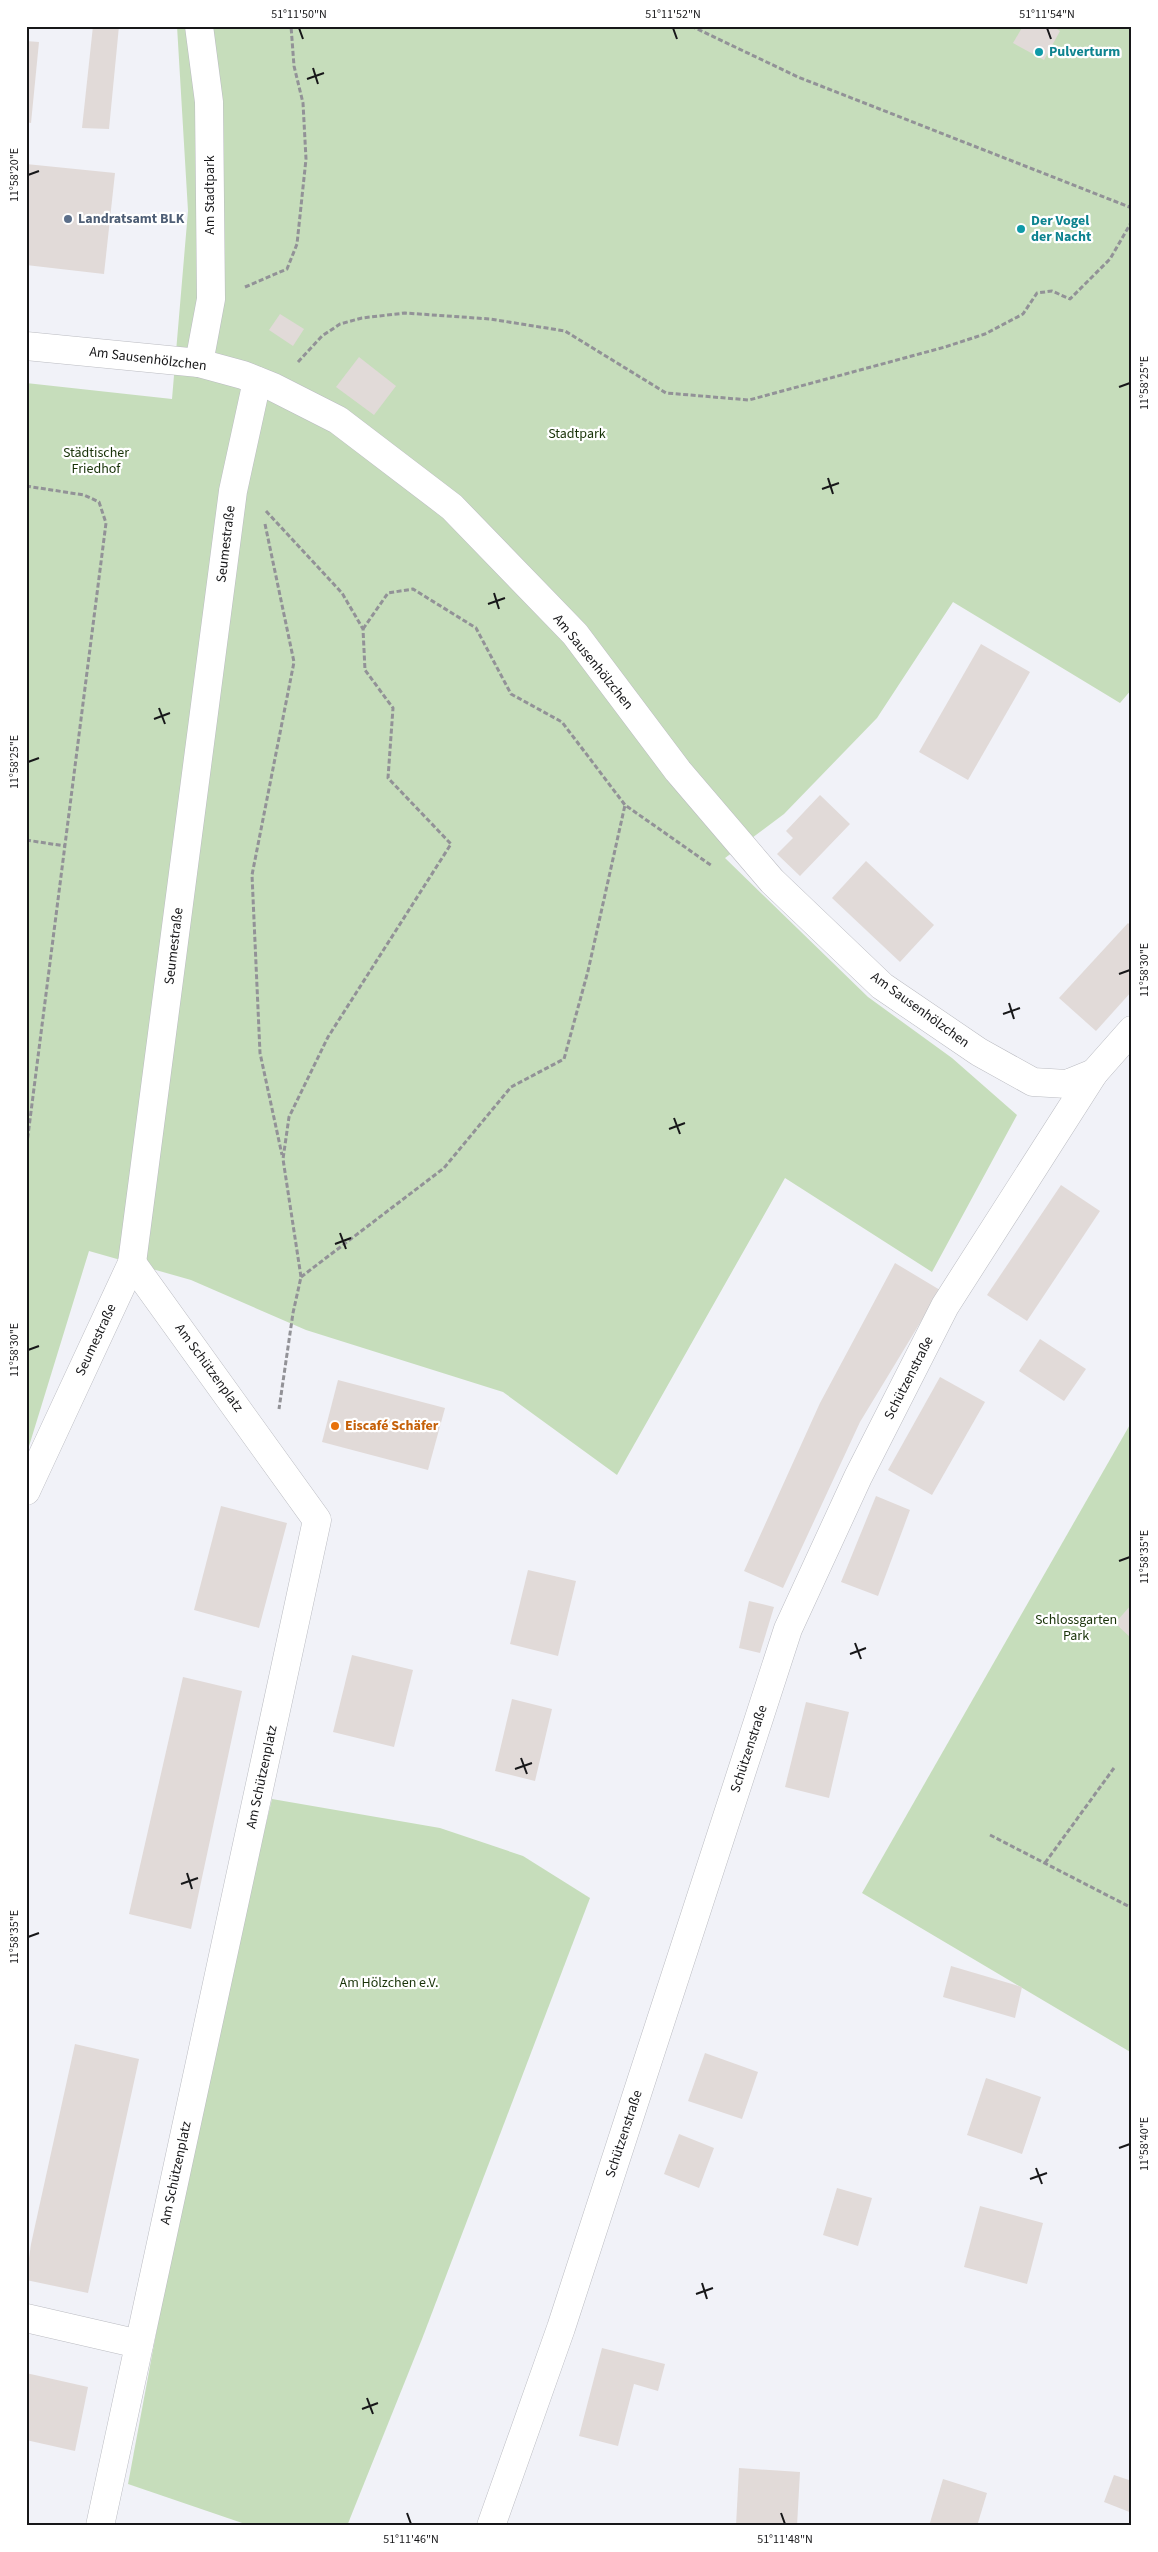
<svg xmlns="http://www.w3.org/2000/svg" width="1158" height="2552" font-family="'Source Sans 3',sans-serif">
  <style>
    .green { fill: #c6ddbb }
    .building { fill: #e1dad8 }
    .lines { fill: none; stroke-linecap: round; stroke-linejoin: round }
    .minor-casing { stroke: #bbbcc2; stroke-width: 29 }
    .path { stroke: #929297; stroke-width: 3; stroke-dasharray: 5 2.5; stroke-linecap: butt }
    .minor { stroke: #fff; stroke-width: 28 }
    .ticks { fill: none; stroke: #171719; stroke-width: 2 }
    .culture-dot { fill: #0f9aa8; stroke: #fff; stroke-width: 2 }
    .service-dot { fill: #5c6f8a; stroke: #fff; stroke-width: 2 }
    .food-dot { fill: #e8710a; stroke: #fff; stroke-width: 2 }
    .labels { text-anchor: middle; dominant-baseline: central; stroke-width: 4.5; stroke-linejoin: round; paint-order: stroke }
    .culture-label { font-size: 14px; font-weight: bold; fill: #0d838f; stroke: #fff; text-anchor: start }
    .street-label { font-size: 14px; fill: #171719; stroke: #fff }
    .service-label { font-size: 14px; font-weight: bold; fill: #4e5e75; stroke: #fff; text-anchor: start }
    .park-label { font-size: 14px; fill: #193309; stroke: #fff }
    .food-label { font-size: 14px; font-weight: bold; fill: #c56008; stroke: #fff; text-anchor: start }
    .neatline { fill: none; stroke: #171719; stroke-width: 2 }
    .ticks-label { font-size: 12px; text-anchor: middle; fill: #171719 }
  </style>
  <rect width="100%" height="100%" fill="#f1f2f8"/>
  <g class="green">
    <path d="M177,26H1132V689L1120,703L953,602L877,718L784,814L725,858L868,997L952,1058L1017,1115L932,1272L785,1178L617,1475L503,1392L306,1330L191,1280L89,1251L26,1456V383L172,399L188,211Z"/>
    <path d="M1132,1421V2053L862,1893Z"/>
    <path d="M272,1799L440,1828L523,1856L590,1898L422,2339L347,2526H251L128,2484L204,2077Z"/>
  </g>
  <g class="building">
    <path d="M93,26H119L109,129L82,128Z"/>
    <path d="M1023,26H1052L1060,31L1044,60L1013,43Z"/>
    <path d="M26,41L39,42L31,123L26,122Z"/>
    <path d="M26,164L115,173L104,274L26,265Z"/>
    <path d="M280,314L304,329L293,346L269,330Z"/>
    <path d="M359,357L396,386L374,415L336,387Z"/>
    <path d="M981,644L1030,672L968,780L919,752Z"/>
    <path d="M820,795L850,824L800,876L777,854L793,838L786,831Z"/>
    <path d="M866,861L934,925L900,962L832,898Z"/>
    <path d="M1128,923L1132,927V991L1096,1031L1059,998Z"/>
    <path d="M1061,1185L1100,1211L1027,1321L987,1295Z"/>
    <path d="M895,1263L940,1290L860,1422L783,1588L744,1571L820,1403Z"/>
    <path d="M1040,1339L1086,1369L1064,1401L1019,1371Z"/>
    <path d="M940,1377L985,1402L932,1495L888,1470Z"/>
    <path d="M338,1380L445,1408L428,1470L322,1442Z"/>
    <path d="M876,1496L910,1510L878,1596L841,1582Z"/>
    <path d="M221,1506L287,1523L259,1628L194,1610Z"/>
    <path d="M528,1570L576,1581L558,1656L510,1644Z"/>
    <path d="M749,1601L774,1607L760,1653L739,1648Z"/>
    <path d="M1132,1604V1639L1115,1623Z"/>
    <path d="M352,1655L413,1670L394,1747L333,1732Z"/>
    <path d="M183,1677L242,1691L191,1929L129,1914Z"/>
    <path d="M512,1699L552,1709L535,1781L495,1771Z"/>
    <path d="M806,1702L849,1712L829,1798L785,1787Z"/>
    <path d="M951,1966L1022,1987L1015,2018L943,1997Z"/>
    <path d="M75,2044L139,2059L88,2293L26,2280L31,2244Z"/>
    <path d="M705,2053L758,2072L742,2119L688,2101Z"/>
    <path d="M986,2078L1041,2097L1022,2154L967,2135Z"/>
    <path d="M679,2134L714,2148L699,2188L664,2174Z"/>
    <path d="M837,2188L872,2198L858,2246L823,2235Z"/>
    <path d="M980,2206L1043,2223L1027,2284L964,2267Z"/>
    <path d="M602,2348L665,2364L658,2391L634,2384L618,2446L579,2436Z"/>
    <path d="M26,2373L88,2387L75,2451L26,2440Z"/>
    <path d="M739,2468L800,2472L797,2526H736Z"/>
    <path d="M1114,2475L1132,2481V2513L1104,2502Z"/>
    <path d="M943,2479L987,2493L977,2526H929Z"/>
  </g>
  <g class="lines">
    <defs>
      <g id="minor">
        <path d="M26,346L199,363L243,375L273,387L338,420L452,507L575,634L678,771L772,881L882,986L979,1052L1033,1082L1067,1084L1094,1073"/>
        <path d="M199,363L211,299L209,102L199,26"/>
        <path d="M26,1491L132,1263L233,491L257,381"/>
        <path d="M26,2318L139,2344"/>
        <path d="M100,2526L317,1520L132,1263"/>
        <path d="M491,2526L561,2328L788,1629L858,1477L945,1306L1094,1073L1132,1030"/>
      </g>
    </defs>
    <use href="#minor" class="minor-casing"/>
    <g class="path">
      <path d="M691,26L798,77L1132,208"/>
      <path d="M245,287L287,269L297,244L306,159L303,103L294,66L291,26"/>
      <path d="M298,362L322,336L340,324L362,318L405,313L490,319L565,331L666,393L749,400L945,347L985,334L1023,314L1037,293L1052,291L1070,299L1110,259L1132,221"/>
      <path d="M26,486L84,495L99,502L106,523L26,1151"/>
      <path d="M266,511L342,593L363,629L365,670L393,708L388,778L451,844L328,1037L289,1117L283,1159L301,1277L293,1313L279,1409"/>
      <path d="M265,524L294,662L252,875L260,1053L282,1155"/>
      <path d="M363,629L388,593L413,589L476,628L511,694L562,722L625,805L712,866"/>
      <path d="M26,840L65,846"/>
      <path d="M301,1277L444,1168L511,1087L564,1059L588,971L625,805"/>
      <path d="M990,1835L1132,1908"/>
      <path d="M1045,1863L1114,1768"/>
    </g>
    <use href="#minor" class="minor"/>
  </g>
  <path class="ticks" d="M299,28L303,39M673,28L677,39M1047,28L1051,39M313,68L318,84M307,79L324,73M28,175L39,171M1119,387L1130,383M828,478L833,494M822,489L839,483M494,593L499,609M488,604L505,598M159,708L165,724M154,719L170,713M28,762L39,758M1119,974L1130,970M1009,1003L1014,1019M1003,1014L1020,1008M674,1118L680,1134M669,1129L685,1123M340,1233L346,1249M335,1244L351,1238M28,1350L39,1346M1119,1561L1130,1557M855,1643L861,1659M850,1654L866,1648M521,1758L527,1774M515,1769L532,1763M187,1873L192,1889M181,1884L198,1878M28,1937L39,1933M1119,2148L1130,2144M1036,2168L1042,2184M1030,2179L1047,2173M702,2283L707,2299M696,2294L713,2288M367,2398L373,2414M362,2409L378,2403M407,2513L411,2524M781,2513L785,2524"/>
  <g class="culture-dot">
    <circle cx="1039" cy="52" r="5"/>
    <circle cx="1021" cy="229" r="5"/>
  </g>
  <circle class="service-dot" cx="68" cy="219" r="5"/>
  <circle class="food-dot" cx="335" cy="1426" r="5"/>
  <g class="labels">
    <g class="culture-label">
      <text x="1049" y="52">Pulverturm</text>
      <text x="1031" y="221">Der Vogel<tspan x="1031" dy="16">der Nacht</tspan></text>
    </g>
    <g class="street-label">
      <text transform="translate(210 195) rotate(-90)">Am Stadtpark</text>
      <text transform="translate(148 359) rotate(7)">Am Sausenhölzchen</text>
      <text transform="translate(226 544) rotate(-83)">Seumestraße</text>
      <text transform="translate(593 662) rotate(51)">Am Sausenhölzchen</text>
      <text transform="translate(174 946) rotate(-83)">Seumestraße</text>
      <text transform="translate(920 1010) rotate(36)">Am Sausenhölzchen</text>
      <text transform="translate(96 1340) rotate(-65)">Seumestraße</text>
      <text transform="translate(209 1368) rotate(54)">Am Schützenplatz</text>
      <text transform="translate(909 1378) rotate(-63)">Schützenstraße</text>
      <text transform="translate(749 1749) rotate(-72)">Schützenstraße</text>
      <text transform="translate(262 1777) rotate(-78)">Am Schützenplatz</text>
      <text transform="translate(624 2134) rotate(-72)">Schützenstraße</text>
      <text transform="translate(176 2173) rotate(-78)">Am Schützenplatz</text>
    </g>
    <g class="service-label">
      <text x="78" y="219">Landratsamt BLK</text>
    </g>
    <g class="park-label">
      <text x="577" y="434">Stadtpark</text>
      <text x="96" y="453">Städtischer<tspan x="96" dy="16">Friedhof</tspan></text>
      <text x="1076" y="1620">Schlossgarten<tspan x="1076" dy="16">Park</tspan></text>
      <text x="389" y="1983">Am Hölzchen e.V.</text>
    </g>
    <g class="food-label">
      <text x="345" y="1426">Eiscafé Schäfer</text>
    </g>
  </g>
  <rect width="1158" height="2552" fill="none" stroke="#ffffff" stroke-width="55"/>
  <rect x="28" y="28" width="1102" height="2496" class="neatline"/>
  <g class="ticks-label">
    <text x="299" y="18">51°11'50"N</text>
    <text x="673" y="18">51°11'52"N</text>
    <text x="1047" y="18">51°11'54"N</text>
    <text transform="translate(14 175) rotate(-90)" y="4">11°58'20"E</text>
    <text transform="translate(1144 383) rotate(-90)" y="4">11°58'25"E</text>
    <text transform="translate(14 762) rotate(-90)" y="4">11°58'25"E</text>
    <text transform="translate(1144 970) rotate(-90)" y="4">11°58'30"E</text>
    <text transform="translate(14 1350) rotate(-90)" y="4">11°58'30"E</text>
    <text transform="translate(1144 1557) rotate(-90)" y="4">11°58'35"E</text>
    <text transform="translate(14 1937) rotate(-90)" y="4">11°58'35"E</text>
    <text transform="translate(1144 2144) rotate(-90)" y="4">11°58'40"E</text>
    <text x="411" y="2543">51°11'46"N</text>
    <text x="785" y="2543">51°11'48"N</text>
  </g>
</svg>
